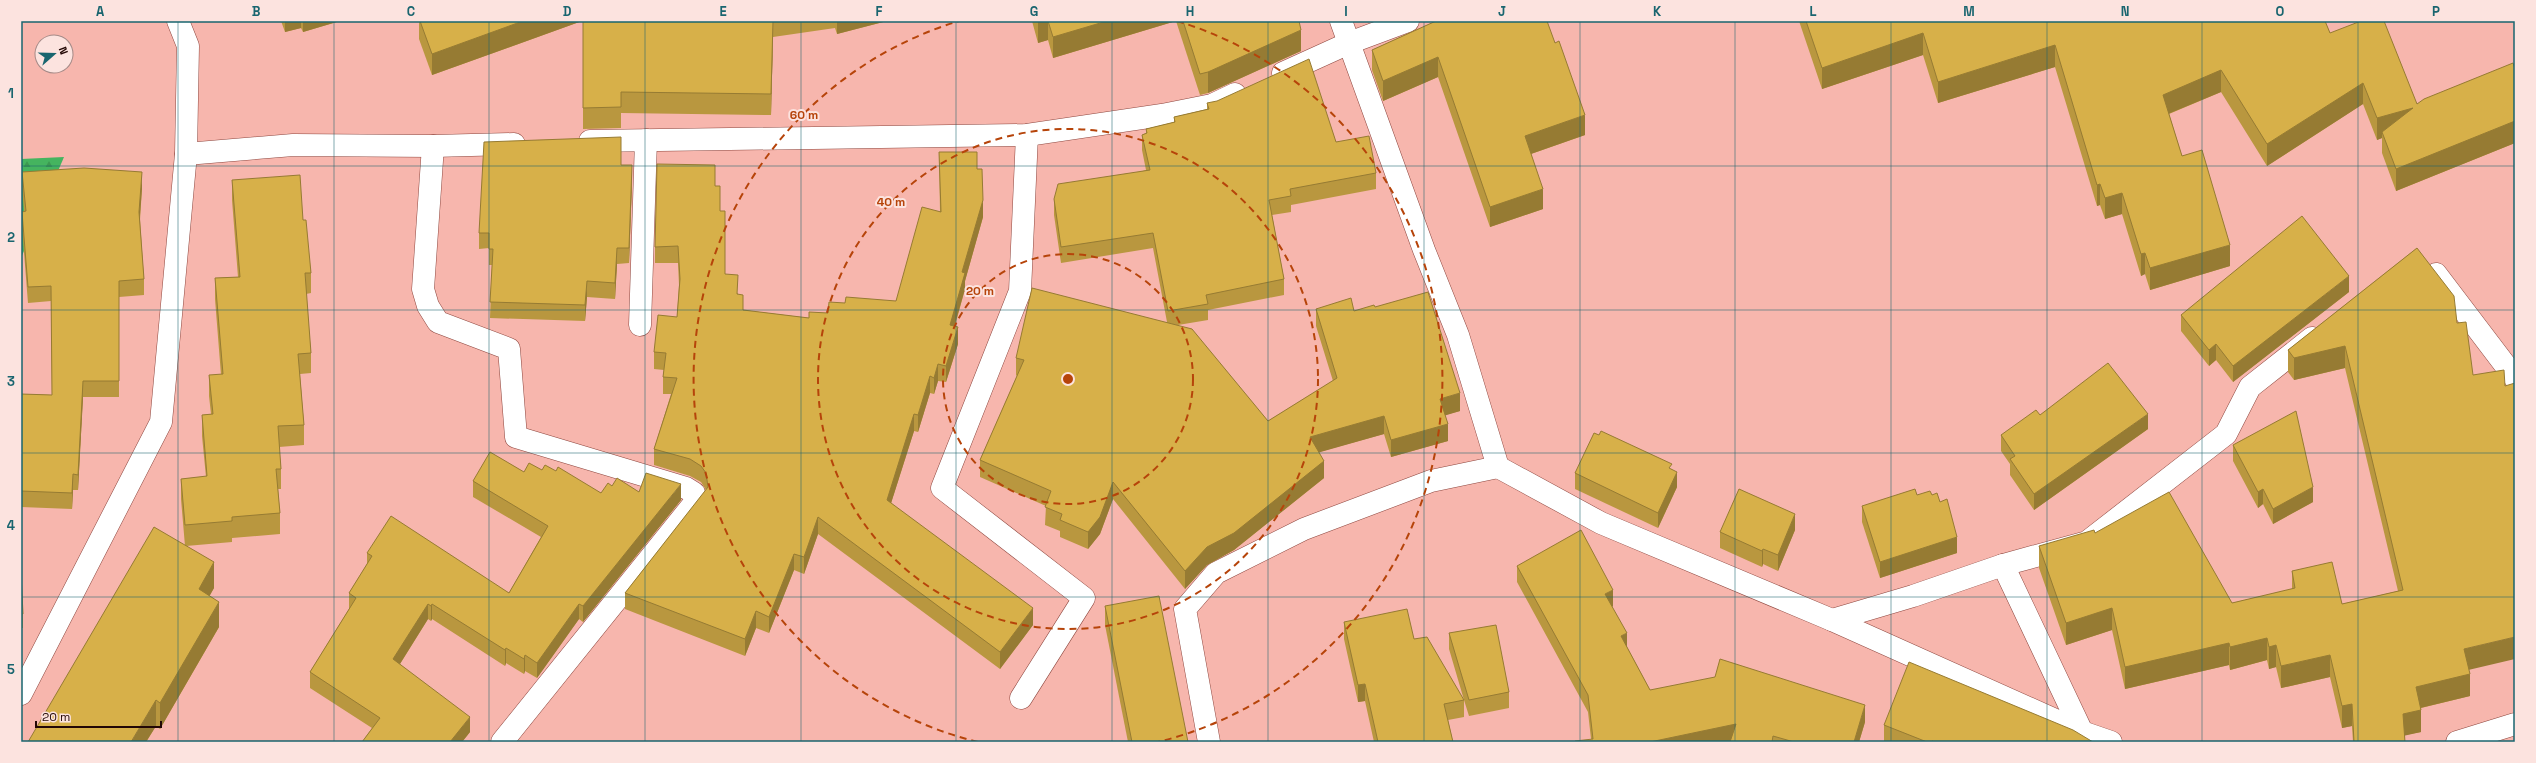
<svg xmlns="http://www.w3.org/2000/svg" width="2536" height="763" font-family="'Space Grotesk',sans-serif">
  <style>
    .forest { fill: url(#forest-firs) }
    .lines { fill: none; stroke-linecap: round; stroke-linejoin: round }
    .minor-casing { stroke: #8e473f; stroke-width: 23 }
    .minor { stroke: #fff; stroke-width: 22 }
    .wall { fill: #b9973f }
    .shaded-wall { fill: #967b33 }
    .building { fill: #d7b049; stroke: #967b33 }
    .grid { fill: none; stroke: #19656f; stroke-width: 1; stroke-opacity: 0.55 }
    .ring { fill: none; stroke: #b6440a; stroke-width: 2; stroke-dasharray: 7 5 }
    .centre { fill: #b6440a; stroke: #fce3df; stroke-width: 2 }
    .ring-label { font-size: 12px; text-anchor: middle; font-weight: bold; fill: #b6440a; stroke: #fce3df; stroke-width: 4; stroke-linejoin: round; paint-order: stroke }
    .neatline { fill: none; stroke: #19656f; stroke-width: 1.5 }
    .grid-label { font-size: 13px; text-anchor: middle; font-weight: bold; fill: #19656f }
  </style>
  <defs>
    <pattern id="forest-firs" width="22" height="20" patternUnits="userSpaceOnUse"><rect width="22" height="20" fill="#45b45f"/><path d="M5 1l3.5 6h-7zM16 11l3.5 6h-7z" fill="#3c9951"/></pattern>
  </defs>
  <rect width="100%" height="100%" fill="#f7b6ad"/>
  <path class="forest" d="M64,157L21,258V159Z"/>
  <g class="lines">
    <defs>
      <g id="minor">
        <path d="M1341,21L1424,250L1458,335L1498,467L1601,523L1832,620L2082,732L2111,742"/>
        <path d="M1283,73L1349,43L1408,21"/>
        <path d="M590,141L1027,135L1162,115L1212,105L1235,94"/>
        <path d="M433,146L423,289L428,306L438,322L509,349L516,437L686,488L694,493L696,501L502,742"/>
        <path d="M186,154L293,145L433,146L514,144"/>
        <path d="M2436,274L2515,378"/>
        <path d="M640,325L646,140"/>
        <path d="M2003,565L2082,732"/>
        <path d="M1832,620L1913,596L2003,565L2087,542L2226,434L2250,387L2312,338"/>
        <path d="M21,694L161,422L186,154L188,46L178,21"/>
        <path d="M1021,698L1084,598L942,488L1020,291L1027,135"/>
        <path d="M1209,742L1185,609L1216,573L1304,529L1431,481L1498,467"/>
        <path d="M2457,742L2515,724"/>
      </g>
    </defs>
    <use href="#minor" class="minor-casing"/>
    <use href="#minor" class="minor"/>
  </g>
  <g class="wall">
    <path d="M281,21H340L303,32L301,28L285,32Z"/>
    <path d="M419,21H582L432,75L419,39Z"/>
    <path d="M583,21H887L837,34L835,28L773,37L771,115L621,113V128L583,129Z"/>
    <path d="M1032,21H1176L1053,58L1048,40L1038,43Z"/>
    <path d="M1176,21H1299L1301,51L1208,93L1200,95Z"/>
    <path d="M1436,21L1585,135L1531,154L1543,209L1490,227L1438,77L1383,101L1372,70V50Z"/>
    <path d="M1799,21H2325L2330,33L2417,104L2515,69V143L2396,191L2382,153V138L2377,140L2363,104L2267,166L2221,92L2169,114L2182,156L2230,266L2150,290L2145,274L2141,276L2122,214L2105,219L2100,205L2097,206L2055,67L1938,103L1923,55L1822,89Z"/>
    <path d="M1207,103L1336,142L1376,173V189L1291,205V212L1272,215L1284,279V295L1208,310V320L1178,325L1268,421L1333,381L1316,326V309L1354,311L1375,307L1460,411L1445,415L1448,441L1391,457L1384,434L1319,452L1324,478L1234,550L1207,565L1185,589L1113,499L1100,534L1088,549L1060,537V531L1045,525L1046,506L980,477V460L1017,376L1016,375V358L1167,322L1153,248L1061,263L1054,215V199L1146,170L1142,150V135L1146,133V129L1174,122V117L1207,109Z"/>
    <path d="M939,152L977,169L983,217L965,281V289L955,326L958,344L946,382L938,381L934,394L930,393L918,432L914,431L891,503L1033,625L1000,669L818,534L804,574L794,570L769,633L756,628L745,656L625,609V593L706,490L701,482L690,476L654,465V449L671,394H663V377L664,370L654,369V352L677,317L679,285L678,263H655V247L715,186L720,211L725,274L738,294L743,310L809,318L828,313L845,303L896,301L940,212Z"/>
    <path d="M621,165L632,181L629,263L617,264L615,299L587,297L585,321L490,318L492,265H489V248L479,249V233Z"/>
    <path d="M22,172L142,188L140,220L144,279V295L119,297V397H83L78,490H73L72,509L21,507V394L52,395L51,301L28,303L22,227V212L24,211L22,188Z"/>
    <path d="M232,180L303,220L311,273V293L306,294L311,353V373L300,374L304,425V445L279,447L281,469V489H278L280,513V534L232,538V542L186,546L214,588L209,596L219,627L160,729L156,726L146,742L185,546L181,499V479L206,477L202,436V415L211,414L209,396V375H221L215,299V278L238,277L232,200Z"/>
    <path d="M2417,248L2469,670L2470,696L2421,708V732L2405,735V742H2353L2352,726L2342,728L2330,677L2281,688L2276,667L2269,669L2267,660L2230,670L2229,665L2125,689L2112,630L2066,645L2039,568V546L2095,533L2232,603L2292,589V571L2342,604L2398,591L2345,368L2294,380L2288,372V350Z"/>
    <path d="M2349,292L2233,382L2216,360L2209,366L2181,331V315Z"/>
    <path d="M2040,415L2148,429L2034,510L2010,475V464L2001,451V435Z"/>
    <path d="M2233,445L2313,502L2273,524L2263,504L2258,508L2233,461Z"/>
    <path d="M1672,469L1677,487L1658,528L1575,489V473Z"/>
    <path d="M542,470L556,471L601,493L612,486L639,492L681,500L583,622L579,619L537,678L525,671L524,674L506,663L505,666L432,619L431,621L428,619L400,664L470,732L462,742H362L372,728L310,688V672L349,609V593L367,564V553L509,593L541,537L473,497V481L524,472Z"/>
    <path d="M1917,495L1957,553L1880,578L1862,522V506Z"/>
    <path d="M1795,530L1778,571L1763,564L1762,567L1720,548V532Z"/>
    <path d="M1517,566L1613,606L1612,607L1627,647L1650,690L1865,722L1859,742H1730L1591,739L1588,712L1517,582Z"/>
    <path d="M21,574L23,614V628H21Z"/>
    <path d="M1105,606L1188,742H1128L1105,625Z"/>
    <path d="M1344,622L1414,639L1464,700L1449,649V633L1509,692V708L1469,716L1464,700V717L1448,720L1453,742H1374L1365,701L1358,702L1344,639Z"/>
    <path d="M1884,725L2093,742H1887L1884,741Z"/>
  </g>
  <g class="shaded-wall">
    <path d="M285,21H301V28L285,32Z"/>
    <path d="M303,21H340L303,32Z"/>
    <path d="M523,21H582L432,75V54Z"/>
    <path d="M773,21V37L771,115V94Z"/>
    <path d="M837,21H887L837,34Z"/>
    <path d="M1041,21H1048V40L1038,43V22Z"/>
    <path d="M1107,21H1176L1053,58V37Z"/>
    <path d="M1301,30V51L1208,93V72Z"/>
    <path d="M1923,33V55L1822,89V68Z"/>
    <path d="M2055,45V67L1938,103V82Z"/>
    <path d="M1438,57V77L1383,101V81Z"/>
    <path d="M2221,70V92L2163,116V95Z"/>
    <path d="M2363,83V104L2267,166V144Z"/>
    <path d="M2413,108L2382,132V138L2377,140V118Z"/>
    <path d="M1585,115V135L1525,156V136Z"/>
    <path d="M2515,121V143L2396,191V169Z"/>
    <path d="M632,165V181L629,263V248Z"/>
    <path d="M142,172V188L139,228V212Z"/>
    <path d="M2100,184V205L2097,206V185Z"/>
    <path d="M1543,189V209L1490,227V207Z"/>
    <path d="M2122,193V214L2105,219V198Z"/>
    <path d="M983,200V217L965,281V289L950,341V325L962,272Z"/>
    <path d="M2230,245V266L2150,290V268Z"/>
    <path d="M617,248V264L615,299V283Z"/>
    <path d="M2145,253V274L2141,276V254Z"/>
    <path d="M2349,276V292L2233,382V366Z"/>
    <path d="M587,281V297L585,321V305Z"/>
    <path d="M958,327V344L946,382V366Z"/>
    <path d="M2216,344V360L2209,366V350Z"/>
    <path d="M2345,346V368L2294,380V358Z"/>
    <path d="M938,364V381L934,394V378Z"/>
    <path d="M930,376V393L918,432V415Z"/>
    <path d="M83,381V397L78,490V475Z"/>
    <path d="M1460,393V411L1440,417V399Z"/>
    <path d="M914,414V431L887,516V500Z"/>
    <path d="M2148,414V429L2034,510V494Z"/>
    <path d="M1384,416V434L1310,455V437Z"/>
    <path d="M1448,424V441L1391,457V440Z"/>
    <path d="M1324,461V478L1234,550L1207,565L1185,589V571L1207,547Z"/>
    <path d="M1677,472V487L1658,528V513Z"/>
    <path d="M73,474V490L72,509V493Z"/>
    <path d="M1113,482V499L1100,534L1088,549V532Z"/>
    <path d="M681,484V500L583,622V606Z"/>
    <path d="M2313,487V502L2273,524V509Z"/>
    <path d="M2263,489V504L2258,508V492Z"/>
    <path d="M1795,514V530L1778,571V555Z"/>
    <path d="M818,517V534L804,574V557Z"/>
    <path d="M1957,537V553L1880,578V562Z"/>
    <path d="M1763,549V564L1762,567V551Z"/>
    <path d="M794,554V570L769,633V617Z"/>
    <path d="M214,562V588L199,615V589Z"/>
    <path d="M1613,590V606L1605,611V594Z"/>
    <path d="M219,602V627L160,729V703Z"/>
    <path d="M428,604V619L393,675V659Z"/>
    <path d="M432,604V619L431,621V606Z"/>
    <path d="M579,604V619L537,678V663Z"/>
    <path d="M1033,608V625L1000,669V652Z"/>
    <path d="M2112,608V630L2066,645V623Z"/>
    <path d="M756,611V628L745,656V639Z"/>
    <path d="M1627,633V649L1621,636Z"/>
    <path d="M2515,637V659L2464,671V649Z"/>
    <path d="M2267,638V660L2230,670V647Z"/>
    <path d="M2229,643V665L2125,689V667Z"/>
    <path d="M2276,645V667L2269,669V647Z"/>
    <path d="M506,648V663L505,666V650Z"/>
    <path d="M525,655V671L524,674V659Z"/>
    <path d="M2330,655V677L2281,688V666Z"/>
    <path d="M2470,674V696L2416,709V687Z"/>
    <path d="M1365,684V701L1358,702V685Z"/>
    <path d="M156,700V726L146,742H131Z"/>
    <path d="M2352,704V726L2342,728V706Z"/>
    <path d="M1865,705V722L1859,742H1854Z"/>
    <path d="M2421,710V732L2403,736V714Z"/>
    <path d="M470,717V732L462,742H450Z"/>
    <path d="M1736,724V740L1728,742H1650Z"/>
  </g>
  <g class="building">
    <path d="M420,21H523L432,54Z"/>
    <path d="M583,21H773L771,94L621,92V107L583,108Z"/>
    <path d="M1048,21H1107L1053,37Z"/>
    <path d="M1183,21H1299L1301,30L1208,72L1200,74Z"/>
    <path d="M1436,21H1547L1555,43L1559,41L1585,115L1525,136L1543,189L1490,207L1438,57L1383,81L1372,50Z"/>
    <path d="M1806,21H2325L2330,33L2361,21H2384L2417,104L2424,99L2513,63L2515,69V121L2396,169L2382,132L2413,108L2377,118L2363,83L2267,144L2221,70L2163,95L2182,156L2202,150L2230,245L2150,268L2145,253L2141,254L2122,193L2105,198L2100,184L2097,185L2055,45L1938,82L1923,33L1822,68Z"/>
    <path d="M1309,59L1336,142L1369,136L1376,173L1290,189L1291,196L1269,200L1284,279L1206,295L1208,304L1168,311L1153,233L1061,247L1054,199L1058,184L1150,170L1142,135L1147,133L1146,129L1175,122L1174,117L1209,109L1207,103L1217,101Z"/>
    <path d="M621,137V165H632L629,248H617L615,283L587,281L585,305L490,302L493,249H489V233H479L484,142Z"/>
    <path d="M939,152H977V169H982L983,200L962,272L965,273L950,325L958,327L946,366L938,364L934,378L930,376L918,415L914,414L887,500L1033,608L1000,652L818,517L804,557L794,554L769,617L756,611L745,639L625,593L708,487L706,473L701,466L690,459L654,449L677,378L663,377L666,353L654,352L658,315L677,317L680,279L678,246L655,247L657,164L715,165V186H720V211H725V274L738,275L737,294L743,295V310L809,318V312L828,313L829,302L845,303L846,297L896,301L922,207L941,212Z"/>
    <path d="M84,168L142,172L139,212L144,279L119,281V381H83L78,475L73,474L72,493L21,491V394L52,395L51,286L28,287L22,212L26,211L22,172Z"/>
    <path d="M300,175L303,220H306L311,273H305L311,353L298,354L304,425L278,426L281,469H276L280,513L232,517V521L185,525L181,479L207,476L202,415L213,414L209,375L223,374L215,278L240,277L232,180Z"/>
    <path d="M2302,216L2349,276L2233,366L2216,344L2209,350L2181,315Z"/>
    <path d="M2417,248L2454,296L2457,323L2466,322L2473,375L2504,370L2505,386L2515,383V637L2464,649L2470,674L2416,687L2421,710L2403,714L2405,742H2354L2352,704L2342,706L2330,655L2281,666L2276,645L2269,647L2267,638L2230,647L2229,643L2125,667L2112,608L2066,623L2039,546L2094,530L2095,533L2169,492L2232,603L2295,588L2292,571L2332,562L2342,604L2403,590L2345,346L2294,358L2288,350Z"/>
    <path d="M1032,288L1192,329L1268,421L1337,378L1316,309L1351,298L1354,311L1374,305L1375,307L1428,292L1460,393L1440,399L1448,424L1391,440L1384,416L1310,437L1324,461L1234,533L1207,547L1185,571L1113,482L1100,517L1088,532L1060,520L1062,514L1045,507L1051,491L980,460L1024,360L1016,358Z"/>
    <path d="M2108,363L2148,414L2034,494L2010,459L2015,456L2001,435L2036,410L2040,415Z"/>
    <path d="M2296,411L2313,487L2273,509L2263,489L2258,492L2233,445Z"/>
    <path d="M1601,431L1672,464L1669,468L1677,472L1658,513L1575,473L1594,433L1599,435Z"/>
    <path d="M490,452L524,472L529,463L542,470L545,465L556,471L558,467L601,493L608,483L612,486L617,478L639,492L646,473L681,484L583,606L579,604L537,663L525,655L524,659L506,648L505,650L432,604L431,606L428,604L393,659L470,717L450,742H362L380,718L310,672L356,598L349,593L372,556L367,553L391,516L509,593L548,526L473,481Z"/>
    <path d="M1739,489L1795,514L1778,555L1763,549L1762,551L1720,532Z"/>
    <path d="M1915,489L1917,495L1930,491L1932,495L1937,493L1940,502L1947,499L1957,537L1880,562L1862,506Z"/>
    <path d="M154,527L214,562L199,589L219,602L160,703L156,700L131,742H28Z"/>
    <path d="M1581,530L1613,590L1605,594L1627,633L1621,636L1650,690L1715,677L1720,659L1865,705L1854,742H1794L1773,736L1772,742H1730L1736,724L1650,742H1576L1575,741L1593,739L1588,695L1517,566Z"/>
    <path d="M21,574L23,614H21Z"/>
    <path d="M1159,596L1188,742H1132L1105,606Z"/>
    <path d="M1407,609L1414,639L1427,637L1464,700L1444,704L1453,742H1378L1365,684L1358,685L1344,622Z"/>
    <path d="M1496,625L1509,692L1469,700L1449,633Z"/>
    <path d="M1909,662L2073,730L2093,742H1935L1932,741V742H1927L1884,725Z"/>
  </g>
  <path class="grid" d="M178,21V742M334,21V742M489,21V742M645,21V742M801,21V742M956,21V742M1112,21V742M1268,21V742M1424,21V742M1580,21V742M1735,21V742M1891,21V742M2047,21V742M2202,21V742M2358,21V742M21,166H2515M21,310H2515M21,453H2515M21,597H2515"/>
  <g class="ring">
    <circle cx="1068" cy="379" r="125"/>
    <circle cx="1068" cy="379" r="250"/>
    <path d="M978 742A374 374 0 0 1 959 21M1177 21A374 374 0 0 1 1158 742"/>
  </g>
  <circle cx="1068" cy="379" r="6" class="centre"/>
  <g class="ring-label">
    <text x="804" y="119">60 m</text>
    <text x="891" y="206">40 m</text>
    <text x="980" y="295">20 m</text>
  </g>
  <rect width="2536" height="763" fill="none" stroke="#fce3df" stroke-width="44"/>
  <g transform="translate(54 54) rotate(70)"><circle r="19" fill="#fce3df" stroke="#a58b88"/>
  <path d="M0-3L7 15L0 10L-7 15Z" fill="#19656f"/>
  <text y="-6" font-size="11" font-weight="bold" text-anchor="middle" fill="#220705">N</text>
  </g>
  <path d="M36 721v6h125v-6" fill="none" stroke="#220705" stroke-width="2"/>
  <text x="42" y="721" font-size="12" fill="#220705" stroke="#fce3df" stroke-width="3" paint-order="stroke">20 m</text>
  <rect x="22" y="22" width="2492" height="719" class="neatline"/>
  <g class="grid-label">
    <text x="100" y="16">A</text>
    <text x="256" y="16">B</text>
    <text x="411" y="16">C</text>
    <text x="567" y="16">D</text>
    <text x="723" y="16">E</text>
    <text x="879" y="16">F</text>
    <text x="1034" y="16">G</text>
    <text x="1190" y="16">H</text>
    <text x="1346" y="16">I</text>
    <text x="1502" y="16">J</text>
    <text x="1657" y="16">K</text>
    <text x="1813" y="16">L</text>
    <text x="1969" y="16">M</text>
    <text x="2125" y="16">N</text>
    <text x="2280" y="16">O</text>
    <text x="2436" y="16">P</text>
    <text x="11" y="98">1</text>
    <text x="11" y="242">2</text>
    <text x="11" y="386">3</text>
    <text x="11" y="530">4</text>
    <text x="11" y="674">5</text>
  </g>
</svg>
